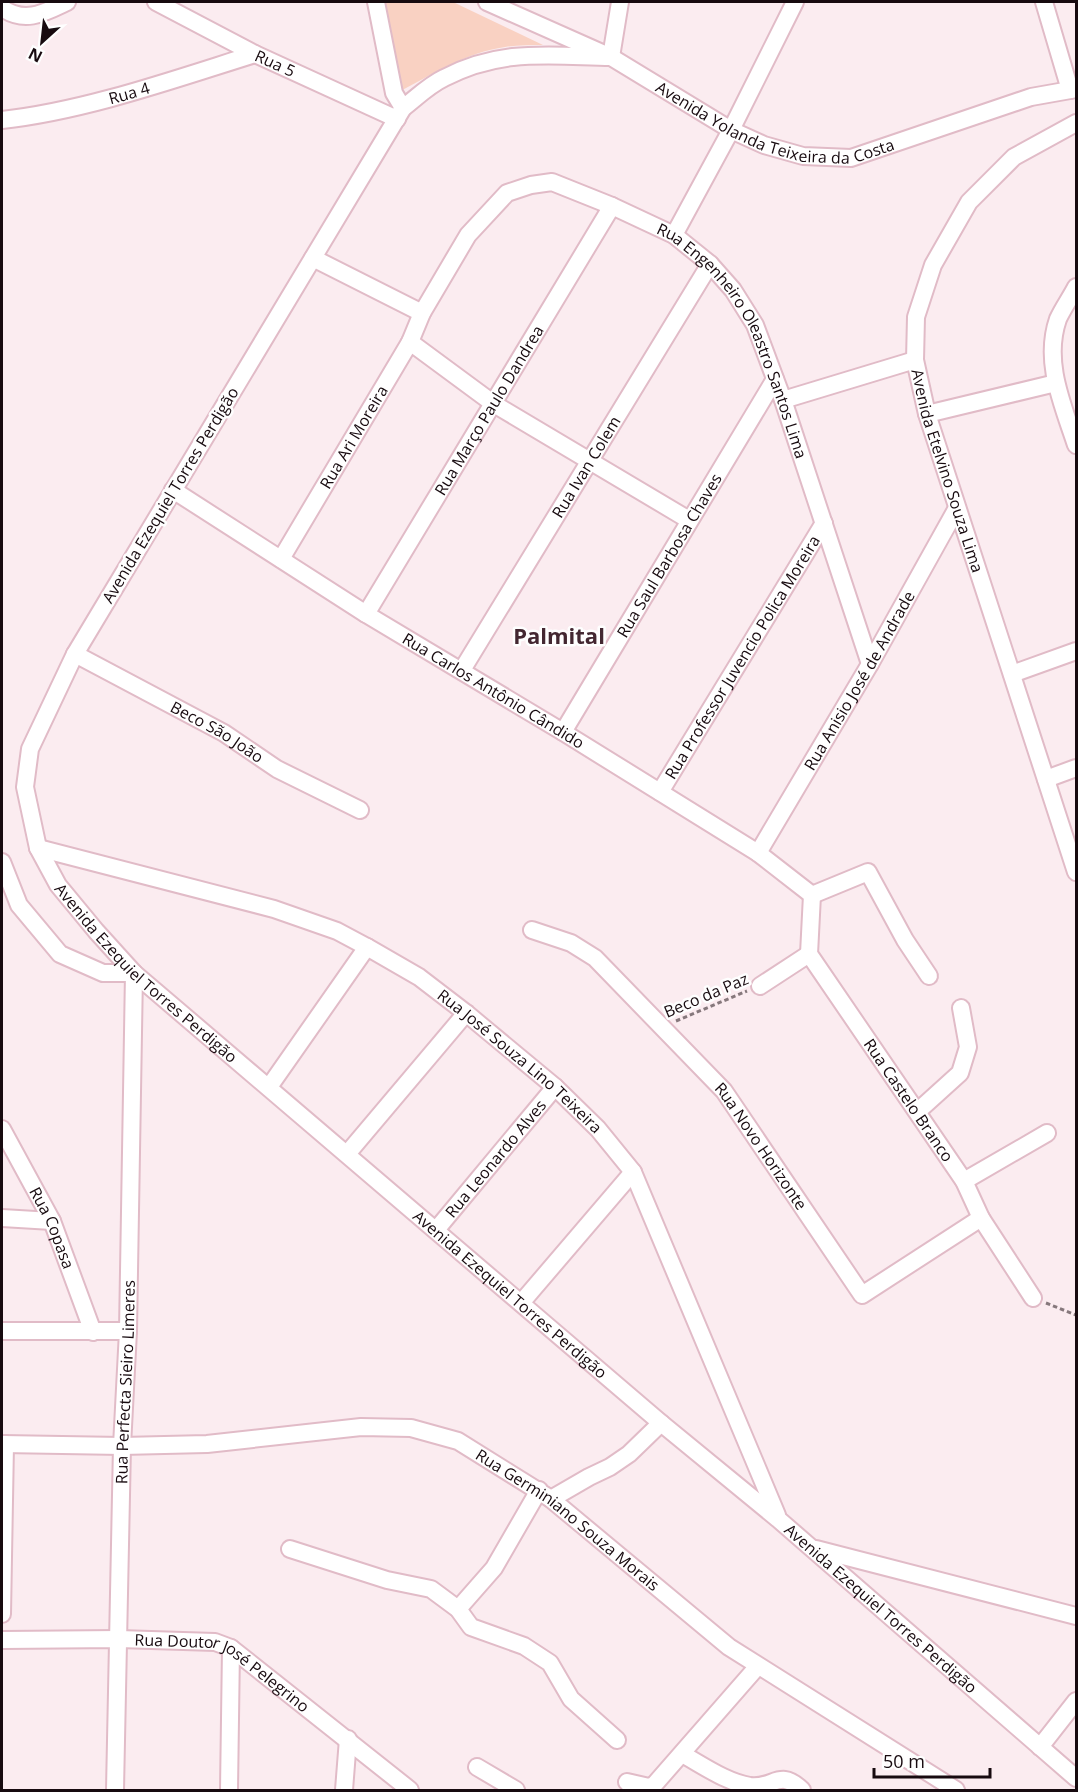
<svg xmlns="http://www.w3.org/2000/svg" width="1078" height="1792" font-family="'Open Sans',sans-serif">
  <style>
    .green { fill: #f9d1c2 }
    .lines { fill: none; stroke-linecap: round; stroke-linejoin: round }
    .minor-casing { stroke: #e1bbc7; stroke-width: 20 }
    .path { stroke: #86787c; stroke-width: 3; stroke-dasharray: 4.5 3; stroke-linecap: butt }
    .minor { stroke: #fff; stroke-width: 16 }
    .labels { text-anchor: middle; dominant-baseline: central; stroke-width: 5; stroke-linejoin: round; paint-order: stroke }
    .street-label { font-size: 16px; fill: #170a0f; stroke: #fefefe }
    .district-label { font-size: 22px; font-weight: bold; fill: #432731; stroke: #fefefe }
  </style>
  <rect width="100%" height="100%" fill="#fbecf0"/>
  <path class="green" d="M383,2H453L543,45C530,45 517,45 505,47C467,52 431,75 397,93Z"/>
  <g class="lines">
    <defs>
      <g id="minor">
        <path id="s1" d="M156,2L255,54L397,119"/>
        <path d="M376,2L394,93L403,108"/>
        <path id="s2" d="M487,2L611,57L731,130L764,145L803,156L851,158L1031,97L1076,89"/>
        <path id="s3" d="M620,2L611,57C550,56 501,48 444,78C429,85 416,98 403,108L75,654L30,749L25,787L38,848L58,885L96,931L134,973L661,1423L778,1519L1076,1778"/>
        <path d="M1044,2L1070,90"/>
        <path d="M2,8C25,24 44,13 67,2"/>
        <path id="s4" d="M2,120C85,111 175,79 255,54"/>
        <path id="s5" d="M1076,123L1014,157L969,202L933,265L916,317L915,360L927,414L1076,872"/>
        <path d="M674,235L731,130L795,2"/>
        <path d="M313,258L422,313"/>
        <path d="M1076,287C1071,297 1063,308 1058,319C1043,362 1063,405 1076,445"/>
        <path d="M410,342L494,404L689,520"/>
        <path d="M783,400L915,360"/>
        <path d="M927,414L1056,383"/>
        <path id="s6" d="M173,490L366,614L563,732L758,853L812,895"/>
        <path id="s7" d="M281,559L410,342L422,313L468,235L507,193L531,185L552,182L612,206L674,235L710,264L733,290L755,325L783,400L870,664"/>
        <path id="s8" d="M366,614L612,206"/>
        <path id="s9" d="M75,654L224,733L277,769L360,810"/>
        <path id="s10" d="M462,670L710,264"/>
        <path d="M1012,674L1076,651"/>
        <path id="s11" d="M563,732L775,379"/>
        <path d="M1046,779L1076,768"/>
        <path id="s12" d="M660,792L824,523"/>
        <path id="s13" d="M38,848L274,909L337,931L367,947L419,977L466,1013L555,1087L598,1129L633,1172L777,1515"/>
        <path id="s14" d="M758,853L870,664L957,508"/>
        <path d="M2,862L19,905L60,954L103,973H134"/>
        <path id="s15" d="M812,895L809,954L964,1181L981,1218L1033,1298"/>
        <path d="M812,895L868,872L905,940L929,976"/>
        <path id="s16" d="M532,930L571,943L595,958L724,1091L862,1295L981,1218"/>
        <path d="M760,986L809,954"/>
        <path d="M269,1087L367,947"/>
        <path d="M918,1111L960,1073L968,1047L961,1008"/>
        <path id="s17" d="M2,1129L52,1221L93,1332"/>
        <path d="M347,1154L466,1013"/>
        <path d="M964,1181L1047,1133"/>
        <path d="M2,1218L52,1221"/>
        <path id="s18" d="M436,1230L555,1087"/>
        <path d="M521,1303L633,1172"/>
        <path d="M2,1331H128"/>
        <path id="s19" d="M2,1444L122,1446L207,1444L361,1427L411,1428L458,1441L551,1499L729,1647L956,1790"/>
        <path d="M551,1499L589,1477L610,1467L629,1454L661,1423"/>
        <path d="M290,1549L387,1580L431,1589L458,1609L471,1627L524,1646L550,1663L571,1699L617,1740"/>
        <path d="M816,1549L1076,1616"/>
        <path d="M458,1609L494,1568L539,1490"/>
        <path d="M2,1614L5,1444"/>
        <path id="s20" d="M2,1640L119,1639L215,1642L231,1648L410,1790"/>
        <path d="M1040,1747L1076,1701"/>
        <path d="M682,1754C704,1766 726,1782 750,1786C774,1789 779,1768 802,1790"/>
        <path d="M477,1767L516,1790"/>
        <path d="M627,1782L649,1787L654,1785L758,1666"/>
        <path id="s21" d="M115,1790L122,1446L128,1331L134,973"/>
        <path d="M229,1790L231,1648"/>
        <path d="M344,1790L348,1739"/>
      </g>
    </defs>
    <use href="#minor" class="minor-casing"/>
    <g class="path">
      <path d="M676,1021L747,991"/>
      <path d="M1046,1303L1076,1315"/>
    </g>
    <use href="#minor" class="minor"/>
  </g>
  <g class="labels">
    <g class="street-label">
      <text stroke="none"><textPath href="#s1" startOffset="134">Rua 5</textPath></text>
      <text stroke="none"><textPath href="#s4" startOffset="130">Rua 4</textPath></text>
      <text stroke="none"><textPath href="#s2" startOffset="318">Avenida Yolanda Teixeira da Costa</textPath></text>
      <text stroke="none"><textPath href="#s7" startOffset="734">Rua Engenheiro Oleastro Santos Lima</textPath></text>
      <text stroke="none"><textPath href="#s8" startOffset="238">Rua Março Paulo Dandrea</textPath></text>
      <text stroke="none"><textPath href="#s7" startOffset="142">Rua Ari Moreira</textPath></text>
      <text stroke="none"><textPath href="#s10" startOffset="238">Rua Ivan Colem</textPath></text>
      <text stroke="none"><textPath href="#s5" startOffset="420">Avenida Etelvino Souza Lima</textPath></text>
      <text transform="translate(170 495) rotate(-59)">Avenida Ezequiel Torres Perdigão</text>
      <text stroke="none"><textPath href="#s11" startOffset="206">Rua Saul Barbosa Chaves</textPath></text>
      <text stroke="none"><textPath href="#s12" startOffset="158">Rua Professor Juvencio Polica Moreira</textPath></text>
      <text stroke="none"><textPath href="#s14" startOffset="200">Rua Anisio José de Andrade</textPath></text>
      <text stroke="none"><textPath href="#s6" startOffset="378">Rua Carlos Antônio Cândido</textPath></text>
      <text stroke="none"><textPath href="#s9" startOffset="162">Beco São João</textPath></text>
      <text stroke="none"><textPath href="#s3" startOffset="1287">Avenida Ezequiel Torres Perdigão</textPath></text>
      <text transform="translate(706 995) rotate(-23)">Beco da Paz</text>
      <text stroke="none"><textPath href="#s13" startOffset="536">Rua José Souza Lino Teixeira</textPath></text>
      <text stroke="none"><textPath href="#s15" startOffset="236">Rua Castelo Branco</textPath></text>
      <text stroke="none"><textPath href="#s16" startOffset="321">Rua Novo Horizonte</textPath></text>
      <text stroke="none"><textPath href="#s18" startOffset="93">Rua Leonardo Alves</textPath></text>
      <text stroke="none"><textPath href="#s17" startOffset="111">Rua Copasa</textPath></text>
      <text stroke="none"><textPath href="#s3" startOffset="1773">Avenida Ezequiel Torres Perdigão</textPath></text>
      <text stroke="none"><textPath href="#s21" startOffset="408">Rua Perfecta Sieiro Limeres</textPath></text>
      <text stroke="none"><textPath href="#s19" startOffset="594">Rua Germiniano Souza Morais</textPath></text>
      <text stroke="none"><textPath href="#s3" startOffset="2259">Avenida Ezequiel Torres Perdigão</textPath></text>
      <text stroke="none"><textPath href="#s20" startOffset="230">Rua Doutor José Pelegrino</textPath></text>
    </g>
    <g class="district-label">
      <text x="559" y="635">Palmital</text>
    </g>
  </g>
  <rect width="1078" height="1792" fill="none" stroke="#170a0f" stroke-width="6"/>
  <g transform="translate(42 42) rotate(207)" stroke="#fefefe" stroke-width="4.5" paint-order="stroke">
  <path d="M0-4.5L10 22L0 15L-10 22Z" fill="#170a0f"/>
  <text y="-9" font-size="16" font-weight="bold" text-anchor="middle" fill="#170a0f">N</text>
  </g>
  <path d="M874 1768v9h116v-9" fill="none" stroke="#170a0f" stroke-width="3"/>
  <text x="883" y="1768" font-size="18" fill="#170a0f" stroke="#fefefe" stroke-width="4.5" paint-order="stroke">50 m</text>
</svg>
